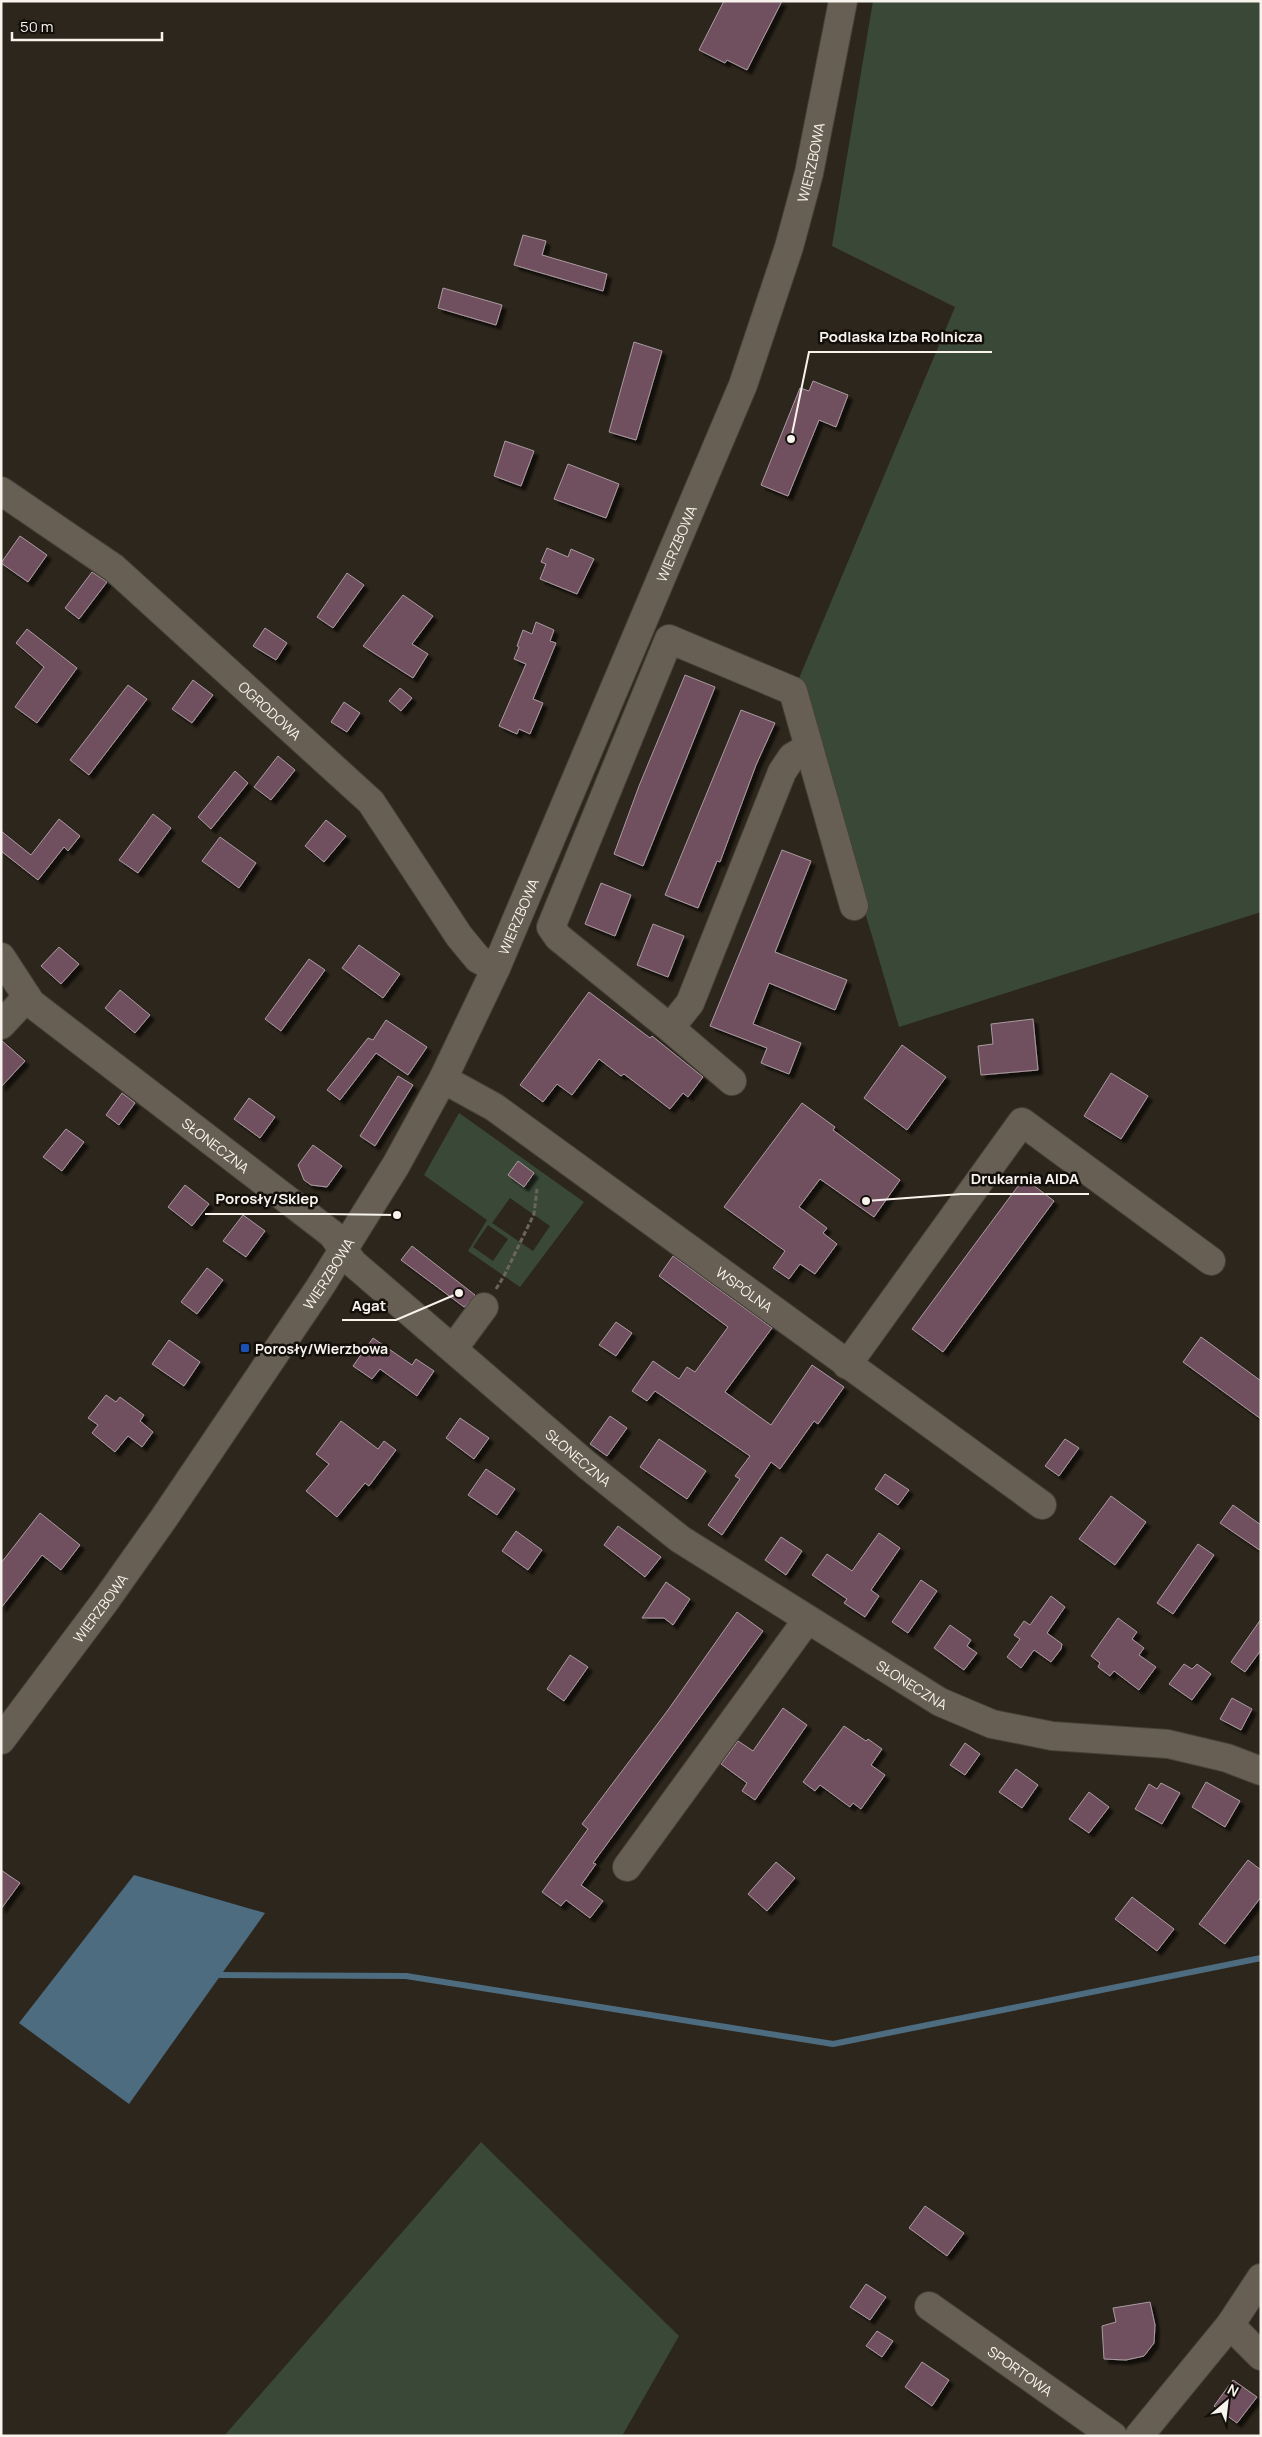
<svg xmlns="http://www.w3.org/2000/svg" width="1262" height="2437" font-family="Manrope,sans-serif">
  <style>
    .green { fill: #3a4937; fill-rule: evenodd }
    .water { fill: #4d6c80 }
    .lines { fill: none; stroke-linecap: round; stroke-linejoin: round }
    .stream { stroke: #4d6c80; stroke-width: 6 }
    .building { fill: #6f4f5e; stroke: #ab9ba2; filter: url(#shadow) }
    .minor-casing { stroke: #474139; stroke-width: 30 }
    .path { stroke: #6b645b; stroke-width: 3; stroke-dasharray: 5 2.5; stroke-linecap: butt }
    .minor { stroke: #675f54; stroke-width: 28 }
    .transit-dot { fill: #1a4fb4; stroke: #13100b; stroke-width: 2 }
    .labels { text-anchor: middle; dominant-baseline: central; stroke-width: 5; stroke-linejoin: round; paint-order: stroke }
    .street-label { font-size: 14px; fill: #f8f3ec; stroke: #13100b }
    .poi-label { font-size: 14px; font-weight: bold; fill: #f8f3ec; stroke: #13100b; text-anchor: start }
    .leader { fill: none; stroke: #f8f3ec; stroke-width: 2 }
    .callout-dot { fill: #f8f3ec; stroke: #13100b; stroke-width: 2 }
    .callout-label { font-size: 15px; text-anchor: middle; font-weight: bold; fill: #f8f3ec; stroke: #13100b; stroke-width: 5; stroke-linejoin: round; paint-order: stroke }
  </style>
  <defs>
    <filter id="shadow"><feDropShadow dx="4.5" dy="4.5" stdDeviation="1" flood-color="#0009"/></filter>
  </defs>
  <rect width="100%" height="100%" fill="#2d261c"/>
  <g class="green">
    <path d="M873,1H1261V912L899,1027L797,683L955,307L832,246Z"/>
    <path d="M459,1113L584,1202L520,1287L468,1251L487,1220L424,1175ZM510,1198L550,1226L533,1251L492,1223ZM488,1225L508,1239L493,1261L473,1247Z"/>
    <path d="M481,2142L679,2336L622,2436H224Z"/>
  </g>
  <path class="water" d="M134,1875L265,1913L129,2104L19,2023Z"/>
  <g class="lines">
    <path class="stream" d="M220,1975L406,1976L833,2044L1261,1958"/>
  </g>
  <g class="building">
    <path d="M724,1H782L747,70L727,60L725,63L699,50Z"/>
    <path d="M523,235L546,241L542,255L607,274L603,291L514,265Z"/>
    <path d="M443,288L502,305L496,325L438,308Z"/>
    <path d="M634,342L662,351L636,440L609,432Z"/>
    <path d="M813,381L848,395L836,427L819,420L788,496L761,485L800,388L809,391Z"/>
    <path d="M505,441L534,451L521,486L494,476Z"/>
    <path d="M568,464L619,484L606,518L554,499Z"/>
    <path d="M20,536L47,555L28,582L1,563Z"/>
    <path d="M547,548L568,557L571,549L594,559L577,594L540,579L546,564L541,562Z"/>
    <path d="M92,572L107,582L79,619L65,608Z"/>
    <path d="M347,573L364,585L333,628L317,617Z"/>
    <path d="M403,595L433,616L412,644L428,654L413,678L363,646Z"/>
    <path d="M536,622L554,630L550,641L556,643L533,699L543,703L530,734L519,729L517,734L499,726L526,664L514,659L519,647L517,646L523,630L532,634Z"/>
    <path d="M265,628L287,643L276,660L253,646Z"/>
    <path d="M27,629L77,668L37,723L15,707L44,667L16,643Z"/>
    <path d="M685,675L715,687L643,866L614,854L639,786Z"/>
    <path d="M193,680L213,695L192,723L172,709Z"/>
    <path d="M128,685L147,699L89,775L70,760Z"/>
    <path d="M400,688L412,698L401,711L389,701Z"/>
    <path d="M344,702L360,713L347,732L331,722Z"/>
    <path d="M741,710L775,723L756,765L720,862L717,861L698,908L665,895Z"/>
    <path d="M278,756L295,770L271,800L254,787Z"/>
    <path d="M235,771L248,783L211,829L198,817Z"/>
    <path d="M153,814L171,828L138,873L119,860Z"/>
    <path d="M59,819L80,836L68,851L64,847L38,880L1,851V831L31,855Z"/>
    <path d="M326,820L346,836L324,862L305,846Z"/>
    <path d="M220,837L256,863L239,888L202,861Z"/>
    <path d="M782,850L811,861L775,952L847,980L835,1010L769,983L753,1024L801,1043L789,1074L761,1063L767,1048L710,1026Z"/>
    <path d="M601,883L631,895L615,936L585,924Z"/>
    <path d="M653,924L684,936L668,977L637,965Z"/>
    <path d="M359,945L400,974L383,998L342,968Z"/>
    <path d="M59,947L79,964L61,984L41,966Z"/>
    <path d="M309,959L325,970L281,1031L265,1019Z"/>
    <path d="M120,990L150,1015L135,1033L105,1008Z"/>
    <path d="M589,992L650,1038L652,1036L703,1077L688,1097L683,1093L670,1109L624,1074L621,1076L599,1059L572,1095L557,1084L543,1102L520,1085Z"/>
    <path d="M1033,1019L1038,1070L981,1075L978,1046L993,1044L991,1024Z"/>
    <path d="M386,1020L427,1047L408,1075L376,1053L340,1100L327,1090L368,1038L373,1040Z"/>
    <path d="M1,1040L25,1061L1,1087Z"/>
    <path d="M902,1045L946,1077L907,1130L864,1098Z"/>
    <path d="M1111,1073L1148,1096L1121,1139L1084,1116Z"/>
    <path d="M398,1076L413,1085L375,1146L360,1136Z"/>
    <path d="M122,1093L135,1103L119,1125L106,1115Z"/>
    <path d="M249,1098L275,1117L260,1138L234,1119Z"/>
    <path d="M802,1103L835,1127L833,1130L900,1180L874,1217L820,1179L799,1207L827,1228L823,1233L837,1244L815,1274L800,1264L789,1279L773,1268L785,1251L724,1207Z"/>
    <path d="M66,1129L84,1142L62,1171L43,1157Z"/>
    <path d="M313,1145L342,1166L327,1187L311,1185L304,1180L298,1165Z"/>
    <path d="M518,1161L534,1173L524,1187L508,1175Z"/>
    <path d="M1024,1178L1054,1201L943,1352L912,1329Z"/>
    <path d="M185,1185L209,1204L192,1226L168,1207Z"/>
    <path d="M243,1215L265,1231L246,1257L223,1241Z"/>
    <path d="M412,1246L475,1295L466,1306L464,1307L401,1260Z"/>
    <path d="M673,1256L772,1328L725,1392L771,1425L812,1365L844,1387L818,1424L814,1421L780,1469L771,1462L722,1535L708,1525L740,1479L735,1476L750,1456L655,1391L647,1401L632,1391L653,1361L679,1379L687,1367L695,1372L728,1327L659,1276Z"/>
    <path d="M207,1268L223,1280L197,1314L181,1302Z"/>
    <path d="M616,1322L632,1333L616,1356L599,1345Z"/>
    <path d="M1201,1337L1261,1381V1419L1183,1362Z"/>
    <path d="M373,1338L412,1365L416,1359L434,1371L417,1396L380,1369L372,1379L353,1366Z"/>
    <path d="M169,1340L200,1362L184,1386L152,1364Z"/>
    <path d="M106,1395L116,1402L120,1397L144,1415L140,1421L153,1432L142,1447L128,1436L115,1452L92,1433L98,1425L88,1418Z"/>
    <path d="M610,1416L627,1428L607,1456L590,1444Z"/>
    <path d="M460,1418L489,1438L474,1459L446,1438Z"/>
    <path d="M341,1421L378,1449L384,1441L396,1450L369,1486L365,1483L337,1517L306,1491L329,1464L316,1454Z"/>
    <path d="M659,1439L706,1471L687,1499L640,1467Z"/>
    <path d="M1065,1439L1079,1448L1059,1476L1045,1466Z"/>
    <path d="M486,1469L515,1489L497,1515L468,1495Z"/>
    <path d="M885,1474L909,1490L898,1505L875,1489Z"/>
    <path d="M1111,1496L1146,1522L1115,1565L1079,1539Z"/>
    <path d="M1233,1505L1261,1525V1551L1220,1523Z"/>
    <path d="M40,1513L80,1545L61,1570L42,1555L1,1608V1563Z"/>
    <path d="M618,1526L661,1557L645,1577L604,1545Z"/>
    <path d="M516,1531L542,1550L528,1570L502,1551Z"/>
    <path d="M879,1533L900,1548L871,1590L879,1596L865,1617L844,1603L847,1599L812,1575L827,1554L852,1571Z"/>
    <path d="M781,1537L802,1551L786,1575L765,1560Z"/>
    <path d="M1198,1544L1214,1555L1173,1614L1157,1603Z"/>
    <path d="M921,1580L937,1591L908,1633L892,1622Z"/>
    <path d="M666,1582L690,1599L673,1625L664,1618H642Z"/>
    <path d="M1051,1596L1065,1607L1047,1633L1062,1644L1061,1649L1051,1662L1034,1650L1021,1668L1007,1657L1020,1639L1014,1635L1024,1621L1030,1625Z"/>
    <path d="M737,1612L763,1631L593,1863L596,1864L581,1885L603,1901L590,1918L566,1900L561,1906L542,1892L588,1829L582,1824L668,1710Z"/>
    <path d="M1118,1618L1137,1632L1132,1639L1144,1648L1139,1655L1156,1667L1139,1690L1114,1671L1110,1676L1098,1667L1100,1663L1091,1656Z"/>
    <path d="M1261,1619V1650L1245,1672L1231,1662Z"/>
    <path d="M950,1625L971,1640L967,1646L977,1653L964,1670L934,1648Z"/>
    <path d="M570,1655L588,1667L564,1701L547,1689Z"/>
    <path d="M1184,1664L1192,1669L1197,1664L1211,1674L1192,1700L1169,1684Z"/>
    <path d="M1232,1698L1252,1709L1241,1730L1220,1719Z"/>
    <path d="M783,1708L807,1725L755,1800L742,1791L747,1783L721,1764L738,1741L753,1751Z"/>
    <path d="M844,1726L866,1741L868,1739L882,1749L871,1765L885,1775L861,1809L853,1803L850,1807L820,1785L815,1791L803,1782Z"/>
    <path d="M965,1743L980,1754L965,1775L950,1765Z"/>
    <path d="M1016,1769L1038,1785L1022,1808L999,1792Z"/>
    <path d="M1206,1782L1240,1801L1225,1827L1192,1807Z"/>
    <path d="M1161,1783L1180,1793L1162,1824L1135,1809L1149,1784L1157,1789Z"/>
    <path d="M1089,1792L1109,1807L1089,1833L1069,1819Z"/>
    <path d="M1248,1860L1261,1870V1897L1225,1944L1199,1924Z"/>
    <path d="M776,1862L795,1878L767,1911L748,1894Z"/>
    <path d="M1,1870L20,1883L1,1909Z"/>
    <path d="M1132,1897L1174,1929L1157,1951L1115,1919Z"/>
    <path d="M925,2206L964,2233L947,2256L909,2228Z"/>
    <path d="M866,2284L886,2297L870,2320L850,2307Z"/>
    <path d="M1150,2302L1155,2325L1154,2343L1144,2356L1126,2360L1104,2359L1102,2326L1116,2322L1113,2308Z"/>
    <path d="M877,2331L893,2341L882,2357L866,2346Z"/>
    <path d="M922,2362L949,2380L932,2406L905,2387Z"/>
    <path d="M1233,2380L1257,2397L1237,2423L1214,2406Z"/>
  </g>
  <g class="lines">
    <defs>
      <g id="minor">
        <path id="s1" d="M1,491L114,568L371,802L459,936L478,959L496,968"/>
        <path id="s2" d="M1,957L31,1003L332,1234L353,1263L587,1465L680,1539L940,1702L992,1724L1052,1736L1168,1744L1227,1758L1261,1771"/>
        <path d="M1,1025L27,997"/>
        <path d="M670,1028L690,1003L782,772L792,757L809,747"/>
        <path id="s3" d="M443,1079L494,1107L1042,1505"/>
        <path d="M732,1081L670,1028L558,937L551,927L669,639L793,691L854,906"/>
        <path d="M453,1349L484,1307"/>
        <path d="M847,1365L1022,1122L1211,1261"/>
        <path id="s4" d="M1,1740L106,1600L164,1518L320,1287L396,1165L443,1079L496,968L743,385L789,247L809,173L843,1"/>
        <path d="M627,1867L807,1620"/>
        <path id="s5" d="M929,2306L1113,2436"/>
        <path d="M1230,2325L1261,2356"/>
        <path d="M1139,2436L1230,2325L1261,2278"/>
      </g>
    </defs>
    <use href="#minor" class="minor-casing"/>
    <path class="path" d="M496,1289L504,1276L534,1214L537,1189"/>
    <use href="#minor" class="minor"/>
  </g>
  <rect class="transit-dot" x="240" y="1343" width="10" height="10" rx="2.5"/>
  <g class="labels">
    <g class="street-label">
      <text stroke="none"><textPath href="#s4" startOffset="1785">WIERZBOWA</textPath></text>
      <text stroke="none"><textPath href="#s4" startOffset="1380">WIERZBOWA</textPath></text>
      <text stroke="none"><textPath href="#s1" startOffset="348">OGRODOWA</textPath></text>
      <text stroke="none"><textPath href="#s4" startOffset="975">WIERZBOWA</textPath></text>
      <text stroke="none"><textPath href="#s2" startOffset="288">SŁONECZNA</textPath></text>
      <text stroke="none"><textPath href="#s4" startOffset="570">WIERZBOWA</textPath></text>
      <text stroke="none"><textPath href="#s3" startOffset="368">WSPÓLNA</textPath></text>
      <text stroke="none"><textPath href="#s2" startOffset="768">SŁONECZNA</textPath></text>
      <text stroke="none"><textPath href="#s4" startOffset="165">WIERZBOWA</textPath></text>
      <text stroke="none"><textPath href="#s2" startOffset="1172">SŁONECZNA</textPath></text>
      <text stroke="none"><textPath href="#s5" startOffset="112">SPORTOWA</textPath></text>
    </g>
    <g class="poi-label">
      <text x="255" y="1348">Porosły/Wierzbowa</text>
    </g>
  </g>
  <path class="leader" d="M791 439L809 352H992M866 1201L961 1194H1089M397 1215L328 1214H205M459 1293L396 1320H342"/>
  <g class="callout-dot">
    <circle cx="791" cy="439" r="5"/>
    <circle cx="866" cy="1201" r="5"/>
    <circle cx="397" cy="1215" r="5"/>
    <circle cx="459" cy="1293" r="5"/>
  </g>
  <g class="callout-label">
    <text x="901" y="342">Podlaska Izba Rolnicza</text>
    <text x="1025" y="1184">Drukarnia AIDA</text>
    <text x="267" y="1204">Porosły/Sklep</text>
    <text x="369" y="1311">Agat</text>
  </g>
  <rect width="1262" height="2437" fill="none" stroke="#f8f3ec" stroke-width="5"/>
  <g transform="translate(1227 2402) rotate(28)" stroke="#13100b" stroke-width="4" paint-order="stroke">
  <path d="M0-4L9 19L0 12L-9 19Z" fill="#f8f3ec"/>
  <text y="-8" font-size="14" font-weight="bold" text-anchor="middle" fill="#f8f3ec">N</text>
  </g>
  <path d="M12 32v8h150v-8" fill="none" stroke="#f8f3ec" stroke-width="2.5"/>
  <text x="20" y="32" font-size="15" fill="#f8f3ec" stroke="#13100b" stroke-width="4" paint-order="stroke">50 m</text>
</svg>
